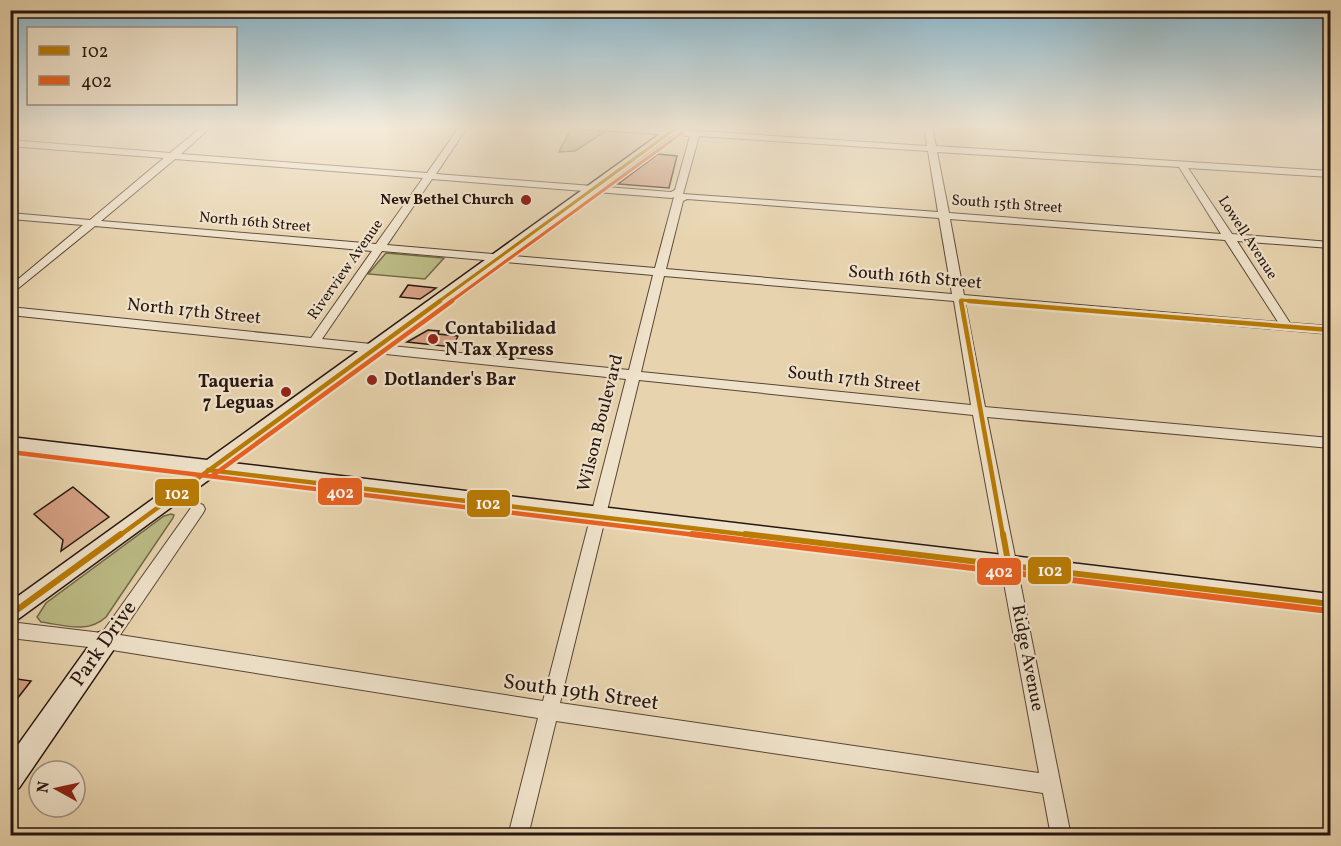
<svg xmlns="http://www.w3.org/2000/svg" width="1341" height="846" font-family="Vollkorn,serif">
  <style>
    .green { fill: #bcbb85; stroke: #72684a; stroke-width: 1.5 }
    .building { fill: #d6a185; stroke: #28160f; stroke-width: 1.5 }
    .lines { fill: none; stroke-linecap: round; stroke-linejoin: round }
    .minor-casing { stroke: #584536; stroke-width: 2 }
    .secondary-casing { stroke: #28160f; stroke-width: 3 }
    .minor { fill: #efe2ca; fill-rule: evenodd }
    .secondary { fill: #efe2ca; fill-rule: evenodd }
    .bus-1-far2-casing { stroke: #efe2ca; stroke-width: 6 }
    .bus-1-far1-casing { stroke: #efe2ca; stroke-width: 9 }
    .bus-1-casing { stroke: #efe2ca; stroke-width: 10 }
    .bus-2-far2-casing { stroke: #efe2ca; stroke-width: 6 }
    .bus-2-far1-casing { stroke: #efe2ca; stroke-width: 9 }
    .bus-2-casing { stroke: #efe2ca; stroke-width: 10 }
    .bus-1-far2 { stroke: #b97b04; stroke-width: 3 }
    .bus-1-far1 { stroke: #b97b04; stroke-width: 4.5 }
    .bus-1 { stroke: #b97b04; stroke-width: 6 }
    .bus-2-far2 { stroke: #e86121; stroke-width: 3 }
    .bus-2-far1 { stroke: #e86121; stroke-width: 4.5 }
    .bus-2 { stroke: #e86121; stroke-width: 6 }
    .poi-dot { fill: #8f2418; stroke: #efe2ca; stroke-width: 2 }
    .labels { text-anchor: middle; dominant-baseline: central; stroke-width: 4.5; stroke-linejoin: round; paint-order: stroke }
    .far-poi-label { font-size: 15px; font-weight: bold; fill: #28160f; stroke: #efe2ca; text-anchor: end }
    .far-street-label { font-size: 15px; fill: #28160f; stroke: #efe2ca }
    .street-label { font-size: 18px; fill: #28160f; stroke: #efe2ca }
    .poi-label { font-size: 18px; font-weight: bold; fill: #28160f; stroke: #efe2ca; text-anchor: start }
    .near-street-label { font-size: 21px; fill: #28160f; stroke: #efe2ca }
    .line-badge { stroke: #efe2ca; stroke-width: 2 }
    .badge-label { font-size: 16px; text-anchor: middle; font-weight: bold; fill: #fff }
  </style>
  <rect width="100%" height="100%" fill="#e7d3ad"/>
  <filter id="stains"><feTurbulence type="fractalNoise" baseFrequency=".00333" numOctaves="4"/><feColorMatrix values="0 0 0 0 .2 0 0 0 0 .09 0 0 0 0 .02 0 0 0 .5 -.17"/></filter>
  <radialGradient id="worn" r=".72"><stop offset=".6" stop-color="#630" stop-opacity="0"/><stop offset="1" stop-color="#630" stop-opacity=".3"/></radialGradient>
  <g class="green">
    <path d="M571,129L606,131L575,151L559,152Z"/>
    <path d="M386,253L444,258L425,279L368,274Z"/>
    <path d="M171,514L174,515L173,518L106,617C88,634 64,625 41,622L37,617L46,603L164,516Z"/>
  </g>
  <g class="building">
    <path d="M658,154L677,156L669,188L618,184Z"/>
    <path d="M408,285L436,288L420,299L400,297Z"/>
    <path d="M428,330L439,331L438,334L458,336L453,347L407,342Z"/>
    <path d="M73,487L109,517L61,551L63,540L34,514Z"/>
    <path d="M10,678L31,681L10,708Z"/>
  </g>
  <g class="lines">
    <defs>
      <path id="minor" d="M203,126H212L181,154L427,173L460,126H468L436,174L671,192L675,190L690,136L580,129L576,126H622L927,146L924,126H932L936,146L1330,171V177L1188,168L1232,234L1330,242V248L1237,241L1290,323L1330,326V334L965,302L985,407L1330,438V448L987,417L1071,836H1051L1043,793L556,721L528,836H508L538,718L106,649L10,638V622L102,633L193,505L198,503L203,505L205,509L203,513L120,635L543,701L626,379L10,315V307L311,338L372,251L95,226L10,295V286L83,225L10,219V213L90,220L164,158L10,146V140L170,153ZM699,136L928,151L938,212L683,194ZM937,152L1179,167L1221,234L949,213ZM175,159L423,178L376,244L101,221ZM432,179L672,198L674,197L655,268L387,245ZM687,199L939,218L952,294L666,269L683,201ZM950,219L1225,240L1278,322L964,295ZM382,251L653,275L629,370L322,339ZM664,276L954,301L971,405L641,372ZM639,380L973,415L1039,773L560,703Z"/>
      <g id="secondary">
        <path d="M671,126H685L232,463L1330,594V614L214,476L10,625V602L189,473L10,451V437L207,460Z"/>
        <path d="M106,630L114,633L117,641L114,649L19,788L10,792V756L98,633Z"/>
      </g>
    </defs>
    <use href="#minor" class="minor-casing"/>
    <use href="#secondary" class="secondary-casing"/>
    <use href="#minor" class="minor"/>
    <use href="#secondary" class="secondary"/>
    <defs>
      <g id="bus-1-far2">
        <path d="M438,302L679,126"/>
        <path d="M961,302V300L987,302"/>
      </g>
      <g id="bus-1-far1">
        <path d="M961,301L1003,536"/>
        <path d="M969,301L1330,330"/>
        <path d="M208,470L758,536"/>
        <path d="M119,536L440,301"/>
      </g>
      <g id="bus-1">
        <path d="M745,534L1330,604"/>
        <path d="M1003,534L1009,567"/>
        <path d="M10,615L121,534"/>
      </g>
      <path id="bus-2-far2" d="M450,302L683,132"/>
      <g id="bus-2-far1">
        <path d="M10,452L704,536"/>
        <path d="M212,476L452,301"/>
      </g>
      <path id="bus-2" d="M692,534L1329,611"/>
    </defs>
    <use href="#bus-1-far2" class="bus-1-far2-casing"/>
    <use href="#bus-1-far1" class="bus-1-far1-casing"/>
    <use href="#bus-1" class="bus-1-casing"/>
    <use href="#bus-2-far2" class="bus-2-far2-casing"/>
    <use href="#bus-2-far1" class="bus-2-far1-casing"/>
    <use href="#bus-2" class="bus-2-casing"/>
    <use href="#bus-1-far2" class="bus-1-far2"/>
    <use href="#bus-1-far1" class="bus-1-far1"/>
    <use href="#bus-1" class="bus-1"/>
    <use href="#bus-2-far2" class="bus-2-far2"/>
    <use href="#bus-2-far1" class="bus-2-far1"/>
    <use href="#bus-2" class="bus-2"/>
  </g>
  <linearGradient id="sky" x2="0" y2="1"><stop stop-color="#88b6cd"/><stop offset="0.52" stop-color="#f4ebda"/><stop offset="1" stop-color="#f4ebda" stop-opacity="0"/></linearGradient>
  <rect width="1341" height="244" fill="url(#sky)"/>
  <g class="poi-dot">
    <circle cx="526" cy="200" r="6"/>
    <circle cx="433" cy="339" r="6"/>
    <circle cx="372" cy="380" r="6"/>
    <circle cx="286" cy="392" r="6"/>
  </g>
  <g class="labels">
    <g class="far-poi-label">
      <text x="514" y="200">New Bethel Church</text>
    </g>
    <g class="far-street-label">
      <text transform="translate(1007 205) rotate(4)">South 15th Street</text>
      <text transform="translate(255 223) rotate(5)">North 16th Street</text>
      <text transform="translate(1247 238) rotate(57)">Lowell Avenue</text>
      <text transform="translate(346 270) rotate(-55)">Riverview Avenue</text>
    </g>
    <g class="street-label">
      <text transform="translate(915 278) rotate(5)">South 16th Street</text>
      <text transform="translate(194 312) rotate(6)">North 17th Street</text>
      <text transform="translate(854 380) rotate(6)">South 17th Street</text>
      <text transform="translate(601 423) rotate(-76)">Wilson Boulevard</text>
      <text transform="translate(1027 658) rotate(79)">Ridge Avenue</text>
    </g>
    <g class="poi-label">
      <text x="445" y="329">Contabilidad<tspan x="445" dy="21">N Tax Xpress</tspan></text>
      <text x="384" y="380">Dotlander's Bar</text>
      <text x="274" y="382" text-anchor="end">Taqueria<tspan x="274" dy="21">7 Leguas</tspan></text>
    </g>
    <g class="near-street-label">
      <text transform="translate(104 644) rotate(-55)">Park Drive</text>
      <text transform="translate(581 693) rotate(8)">South 19th Street</text>
    </g>
  </g>
  <g class="line-badge">
    <rect x="317" y="477" width="46" height="29" rx="6" fill="#e86121"/>
    <rect x="154" y="478" width="46" height="29" rx="6" fill="#b97b04"/>
    <rect x="466" y="489" width="45" height="29" rx="6" fill="#b97b04"/>
    <rect x="1027" y="556" width="45" height="29" rx="6" fill="#b97b04"/>
    <rect x="976" y="557" width="46" height="29" rx="6" fill="#e86121"/>
  </g>
  <g class="badge-label">
    <text x="340" y="498">402</text>
    <text x="177" y="499">102</text>
    <text x="488" y="509">102</text>
    <text x="1050" y="576">102</text>
    <text x="999" y="577">402</text>
  </g>
  <rect width="1341" height="846" fill="none" stroke="#e7d3ad" stroke-width="36"/>
  <rect x="12" y="12" width="1317" height="822" fill="none" stroke="#28160f" stroke-width="3"/>
  <rect x="18" y="18" width="1305" height="810" fill="none" stroke="#28160f" stroke-width="1.5"/>
  <rect x="27" y="27" width="210" height="78" fill="#efe2ca" stroke="#9f907f" stroke-width="1.5"/>
  <rect x="39" y="46" width="30" height="9" fill="#b97b04" stroke="#9f907f" stroke-width="1.5"/>
  <text x="81" y="57" font-size="18" fill="#28160f">102</text>
  <rect x="39" y="76" width="30" height="9" fill="#e86121" stroke="#9f907f" stroke-width="1.5"/>
  <text x="81" y="87" font-size="18" fill="#28160f">402</text>
  <g transform="translate(57 789) rotate(278)"><circle r="28" fill="#efe2ca" stroke="#9f907f" stroke-width="1.5"/>
  <path d="M0-4.5L10 22L0 15L-10 22Z" fill="#8f2418"/>
  <text y="-9" font-size="16" font-weight="bold" text-anchor="middle" fill="#28160f">N</text>
  </g>
  <rect width="100%" height="100%" filter="url(#stains)"/>
  <rect width="100%" height="100%" fill="url(#worn)"/>
</svg>
